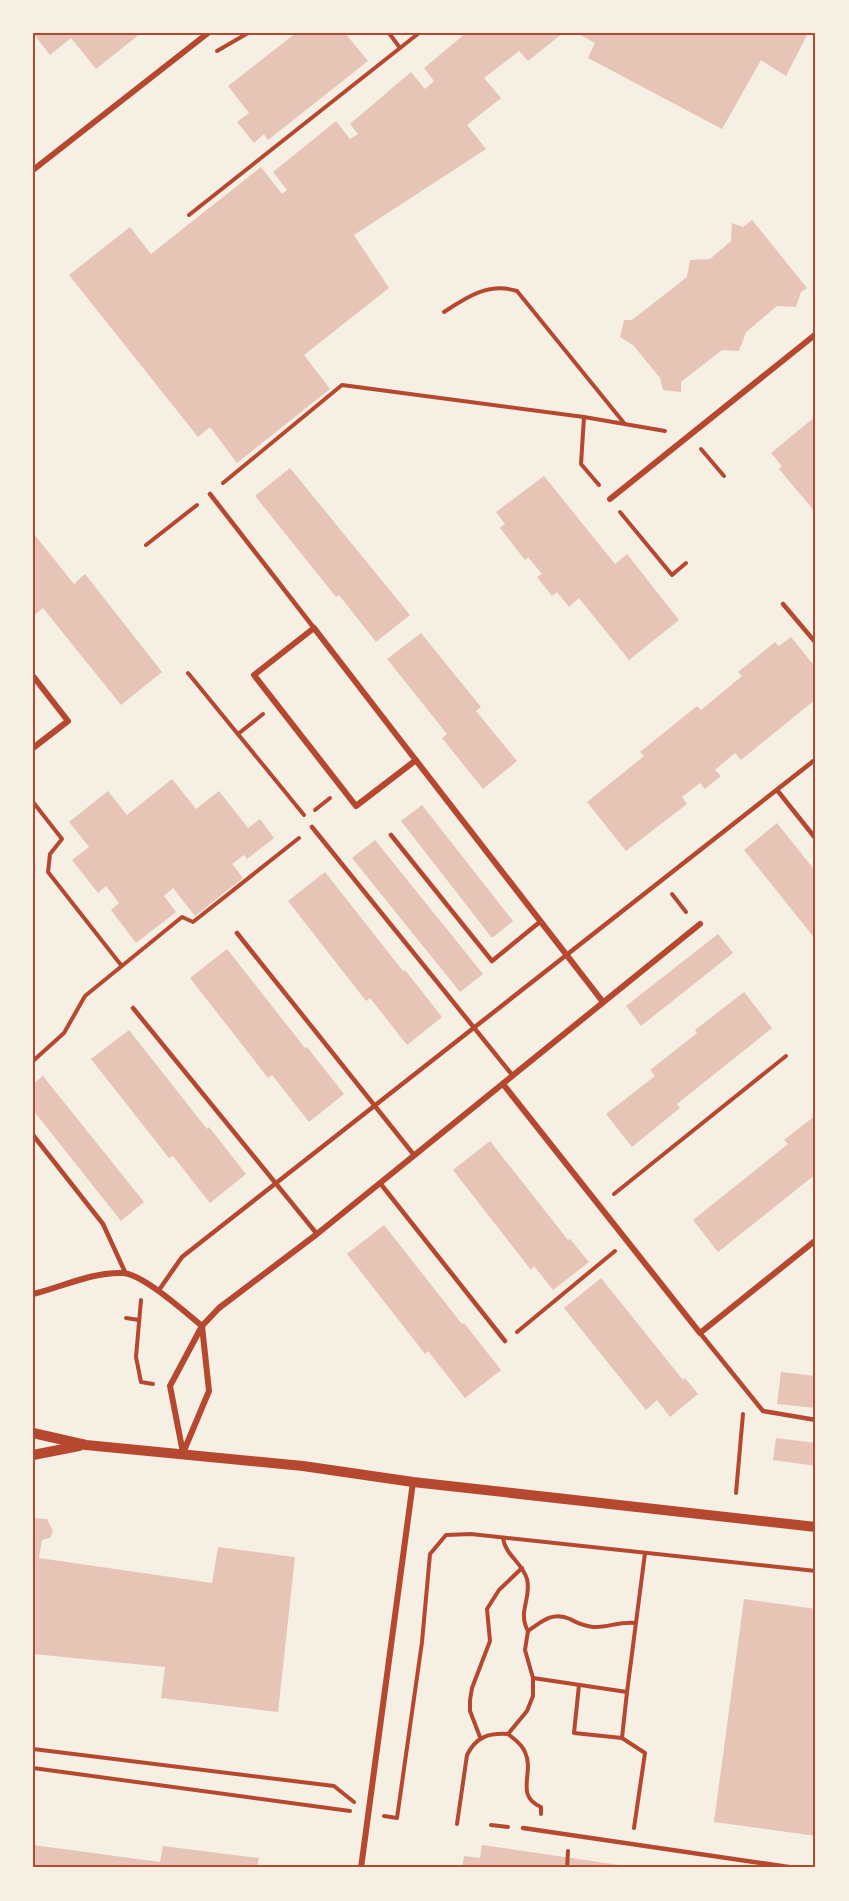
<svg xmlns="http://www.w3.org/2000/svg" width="849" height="1901" font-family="Rubik,sans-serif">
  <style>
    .building { fill: #e6c5b7 }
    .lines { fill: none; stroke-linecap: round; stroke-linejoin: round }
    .path { stroke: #b5482f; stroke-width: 4 }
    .service { stroke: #b5482f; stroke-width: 4.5 }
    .minor { stroke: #b5482f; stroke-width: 6 }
    .tertiary { stroke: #b5482f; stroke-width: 10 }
    .neatline { fill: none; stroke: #b5482f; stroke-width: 2 }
  </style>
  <rect width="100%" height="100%" fill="#f6efe4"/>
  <g class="building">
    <path d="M33,33H141L96,69L71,38L50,55Z"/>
    <path d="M296,33H345L368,61L268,140L264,134L254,143L237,122L249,113L228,86Z"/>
    <path d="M466,33H563L528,61L519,51L484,78L501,98L467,125L486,149L354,235L389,288L304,355L330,389L237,463L210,427L198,437L69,275L130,227L151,254L261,167L282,194L287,190L273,172L336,121L350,139L358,134L350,124L411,72L425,89L434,81L424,68Z"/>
    <path d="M577,33H808L786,76L761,60L722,129L588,58L595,43Z"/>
    <path d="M752,220L807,288L801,292L796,307L777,306L746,332L739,351L722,350L681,382V392L663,390L660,378L633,345L620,337L624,320H632L687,277L690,260L710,259L731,241L732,223L743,227Z"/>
    <path d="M816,416V513L779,469L782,466L771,453Z"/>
    <path d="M290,468L410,615L376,642L339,595L336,597L255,496Z"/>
    <path d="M544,476L615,564L627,554L679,620L629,660L579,598L569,607L557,592L552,596L537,577L542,574L528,557L525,560L500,528L505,524L496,512Z"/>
    <path d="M33,533L74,584L85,574L162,672L121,705L43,608L33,616Z"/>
    <path d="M421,633L481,707L476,711L517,761L483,789L442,738L447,734L387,659Z"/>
    <path d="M791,637L816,668V699L741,760L735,753L715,770L721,776L705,789L700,783L682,797L687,804L626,851L587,802L644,756L640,752L697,706L701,710L742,676L738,672L775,642L779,646Z"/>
    <path d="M172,779L196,809L219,791L248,828L260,819L274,838L247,859L244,855L232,864L243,878L195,916L173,888L164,896L176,912L136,943L111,910L119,903L106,886L98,893L72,860L89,847L69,822L108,791L127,815Z"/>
    <path d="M422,805L513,921L492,938L401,821Z"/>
    <path d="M777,823L816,872V940L744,850Z"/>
    <path d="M375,840L483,974L460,992L352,858Z"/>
    <path d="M325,872L403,971L405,970L442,1017L407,1045L370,998L366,1001L288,901Z"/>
    <path d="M718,934L733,953L641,1026L626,1006Z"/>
    <path d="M227,949L305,1048L307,1047L344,1094L309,1122L272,1075L268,1078L190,978Z"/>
    <path d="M744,992L772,1028L677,1104L680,1108L632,1147L606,1114L655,1076L650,1070L697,1033L695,1030Z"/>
    <path d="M129,1030L207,1129L209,1127L246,1174L210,1203L173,1156L169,1158L91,1059Z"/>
    <path d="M43,1076L144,1202L121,1221L33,1110V1084Z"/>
    <path d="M816,1115V1174L718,1252L693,1220L788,1144L784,1140Z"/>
    <path d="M490,1141L568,1240L570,1239L589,1262L553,1290L534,1266L531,1270L453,1170Z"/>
    <path d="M384,1225L462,1324L464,1323L501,1370L465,1398L428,1351L425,1354L347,1254Z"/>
    <path d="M601,1278L683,1380L685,1378L698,1394L670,1417L657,1400L646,1410L564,1308Z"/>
    <path d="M781,1372L816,1376V1408L777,1404Z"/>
    <path d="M776,1438L816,1443V1466L773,1460Z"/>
    <path d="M33,1518L47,1519L53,1531L50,1538L42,1540L39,1558L212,1583L218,1547L295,1557L278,1712L161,1698L165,1667L33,1654Z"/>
    <path d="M744,1599L816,1609V1836L714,1822Z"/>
    <path d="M33,1845L160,1862L163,1846L259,1858L257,1868H33Z"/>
    <path d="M482,1845L633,1867V1868H462L464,1856L480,1858Z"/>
  </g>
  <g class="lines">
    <g class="path">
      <path d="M389,33L400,48"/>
      <path d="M217,51L248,33"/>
      <path d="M189,215L419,33"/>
      <path d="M444,312C467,297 489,282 517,291L624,423"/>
      <path d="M701,449L724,476"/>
      <path d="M223,483L342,385L584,417"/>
      <path d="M599,485L581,464L584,417L665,431"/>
      <path d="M620,512L672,575L686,563"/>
      <path d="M146,545L197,505"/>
      <path d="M188,673L304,815"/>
      <path d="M238,734L263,714"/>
      <path d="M33,802L62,839L50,854L48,872L121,965"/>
      <path d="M315,810L330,798"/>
      <path d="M672,894L686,912"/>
      <path d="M33,1061L64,1033L85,996L182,917L193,922L299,838"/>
      <path d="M614,1194L786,1056"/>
      <path d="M141,1300L136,1357L141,1382L153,1384"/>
      <path d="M126,1318L139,1320"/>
      <path d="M517,1332L615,1251"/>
      <path d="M736,1493L743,1414"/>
      <path d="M503,1538C505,1555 522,1562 527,1579C532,1599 517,1611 528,1631"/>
      <path d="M533,1678L627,1692L645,1553"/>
      <path d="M579,1685L574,1733L622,1738"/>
      <path d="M627,1692L622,1738L645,1753L634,1828"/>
      <path d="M508,1734L527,1711L533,1696V1678L525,1650L528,1631C542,1621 553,1611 570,1619C577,1623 584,1626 593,1627C607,1628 620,1621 635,1623"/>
      <path d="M480,1737L470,1711V1700L472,1688L490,1641L487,1609L499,1590L522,1568"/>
      <path d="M33,1749L334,1786L354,1802"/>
      <path d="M33,1768L350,1811"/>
      <path d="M384,1816L397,1818L422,1642L430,1554L446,1535L471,1534L816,1571"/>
      <path d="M457,1824L467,1755C476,1737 488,1733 508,1734C514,1739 522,1744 525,1752C535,1773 514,1795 541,1807V1814"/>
      <path d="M491,1825L508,1827"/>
      <path d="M567,1868L568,1851"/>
    </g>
    <g class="service">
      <path d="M210,494L314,628"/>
      <path d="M783,604L816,643"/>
      <path d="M777,790L816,839"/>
      <path d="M312,827L513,1076"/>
      <path d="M391,835L492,961L541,921"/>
      <path d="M237,933L414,1155"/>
      <path d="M133,1008L317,1234"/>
      <path d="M33,1135L103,1224L125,1272"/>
      <path d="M380,1183L505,1341"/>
      <path d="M159,1290L182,1257L816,759"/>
      <path d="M700,1333L763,1411L816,1420"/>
      <path d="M523,1828L795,1868"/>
    </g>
    <g class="minor">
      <path d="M33,170L208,33"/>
      <path d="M610,499L816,334"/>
      <path d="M33,676L68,721L33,748"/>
      <path d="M416,760L356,806L254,675L314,628C410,753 507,878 603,1002"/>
      <path d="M503,1084L700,1333L816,1240"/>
      <path d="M33,1294C62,1287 92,1272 122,1273C142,1273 186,1313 202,1326L209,1391L183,1453"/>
      <path d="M183,1453L170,1386L202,1326L219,1308L317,1234L700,924"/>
      <path d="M361,1868L413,1482"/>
    </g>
    <g class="tertiary">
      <path d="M33,1433L86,1445L303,1466L413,1482L816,1527"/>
      <path d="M33,1455L79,1446"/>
    </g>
  </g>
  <rect width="849" height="1901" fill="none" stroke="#f6efe4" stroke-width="69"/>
  <rect x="34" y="34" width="780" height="1832" class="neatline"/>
</svg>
